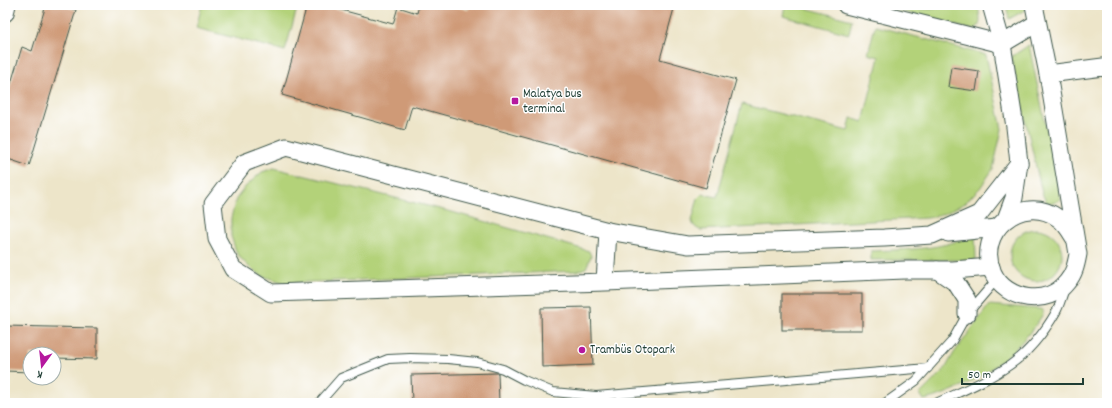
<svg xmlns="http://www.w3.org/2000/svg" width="1112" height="408" font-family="Dekko,sans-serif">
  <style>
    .green { fill: #b3d279; stroke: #698856 }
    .building { fill: #cf9a77 }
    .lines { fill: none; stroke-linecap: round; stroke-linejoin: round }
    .service-casing { stroke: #3e564a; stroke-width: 10 }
    .minor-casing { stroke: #3e564a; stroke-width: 19 }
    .service { stroke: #fff; stroke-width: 8 }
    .minor { stroke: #fff; stroke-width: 17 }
    .poi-dot { fill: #b5179e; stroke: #fff; stroke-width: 1.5 }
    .labels { text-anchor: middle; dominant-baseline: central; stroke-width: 3; stroke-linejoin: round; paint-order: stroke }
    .poi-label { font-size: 13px; fill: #1f3d34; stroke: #fff; text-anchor: start }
  </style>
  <rect width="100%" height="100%" fill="#fff"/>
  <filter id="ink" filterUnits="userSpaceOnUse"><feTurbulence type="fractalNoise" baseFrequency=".025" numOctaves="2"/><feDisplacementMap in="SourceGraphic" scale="8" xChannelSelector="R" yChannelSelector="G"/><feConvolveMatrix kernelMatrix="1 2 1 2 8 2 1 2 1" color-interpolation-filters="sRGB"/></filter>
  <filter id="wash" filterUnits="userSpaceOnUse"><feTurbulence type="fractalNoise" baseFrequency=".012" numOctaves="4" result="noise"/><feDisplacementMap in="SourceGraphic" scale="16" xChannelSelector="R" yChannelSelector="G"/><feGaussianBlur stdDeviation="0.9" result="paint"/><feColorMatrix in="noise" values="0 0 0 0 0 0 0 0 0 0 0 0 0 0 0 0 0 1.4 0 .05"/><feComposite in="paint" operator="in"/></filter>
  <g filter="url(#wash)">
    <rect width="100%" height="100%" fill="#ede5c9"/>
    <g class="green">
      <path d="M202,5H298L285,51L196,28Z"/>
      <path d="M785,5H793L852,20L849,34L783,16Z"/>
      <path d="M878,5H904L921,9H933L948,5H978C979,15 984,26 973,30Z"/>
      <path d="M1006,5H1026L1027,9L1009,19Z"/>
      <path d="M875,26L986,55L1002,129L993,169L980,188L965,203L946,213L928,218L700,230C696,228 693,226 692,221L698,198L702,194L717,197L742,104L848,131L851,118L863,122L879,57L868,54Z"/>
      <path d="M1029,45L1061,199L1054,203L1046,202L1042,193L1011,57Z"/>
      <path d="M274,168L452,212L589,251L591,256L586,268L577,271L285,283L262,276L248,266L237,254L231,236V218L236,199L246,186L262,172Z"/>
      <circle cx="1036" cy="255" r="26"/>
      <path d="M975,233L976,260H871V251C906,249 944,251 975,233Z"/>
      <path d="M989,305L1040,309L1043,310V314C1018,355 971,389 924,400L920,394L945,369L954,353Z"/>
    </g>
    <g id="blocks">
      <g class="building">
        <path d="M46,5H59L76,10L29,166L8,159L5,168V135L7,129H5V103L22,47L32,51Z"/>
        <path d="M307,5H323L393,24L398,7L417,13L419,5H450L468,10L470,5H675L660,59L736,80L706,188L412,106L405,130L282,95Z"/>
        <path d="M951,67L979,71L976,91L948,87Z"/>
        <rect x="782" y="294" width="80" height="36"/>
        <path d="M591,307L593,365L542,367L541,308Z"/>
        <path d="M5,326L97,328V359L54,358V354H30V372L5,371Z"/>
        <path d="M498,373L499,403H412L411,375Z"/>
      </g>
    </g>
  </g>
  <g filter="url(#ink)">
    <use href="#blocks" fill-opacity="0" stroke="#3e564a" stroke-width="1"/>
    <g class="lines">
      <defs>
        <g id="service">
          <path d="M319,403L341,378L388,359L410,358L448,359L477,362L503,369L524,380L553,392L596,396"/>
          <path d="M594,403L596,396L928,368"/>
          <path d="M885,403L916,381L952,341L967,314L997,279"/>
          <path d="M936,403C960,392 987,381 1010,365C1029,352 1045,331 1056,312C1060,305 1062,296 1065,289"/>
        </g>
        <g id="minor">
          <path d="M846,5L1002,44L1037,23"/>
          <path d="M991,5L1002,44L1015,127L1019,163L1014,198L1006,219"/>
          <path d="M1034,5L1048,74L1078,254C1076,265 1074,274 1067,282C1048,307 1006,301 993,273C974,233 1021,192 1058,218C1066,223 1070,231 1075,239"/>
          <path d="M5,13L7,5"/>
          <path d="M1048,74L1103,67L1107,69"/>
          <path d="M608,231L688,245L884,238L932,235L979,214L1019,163"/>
          <path d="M948,233L997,228"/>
          <path d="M937,270L956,283L967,300V314"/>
          <path d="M605,282L608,231L286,147L244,163L213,204L217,239L233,269L271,293L605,282L905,270H953L991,267"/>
        </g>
      </defs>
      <use href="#service" class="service-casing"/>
      <use href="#minor" class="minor-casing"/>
      <use href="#service" class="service"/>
      <use href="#minor" class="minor"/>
    </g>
  </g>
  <g class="poi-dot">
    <rect x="511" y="97" width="8" height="8" rx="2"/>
    <circle cx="582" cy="350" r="4"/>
  </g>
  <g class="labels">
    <g class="poi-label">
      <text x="523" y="94">Malatya bus<tspan x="523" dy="15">terminal</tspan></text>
      <text x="590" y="350">Trambüs Otopark</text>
    </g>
  </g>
  <rect width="1112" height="408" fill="none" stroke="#fff" stroke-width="20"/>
  <g transform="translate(42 366) rotate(195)"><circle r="19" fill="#ffffff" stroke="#a5b1ae"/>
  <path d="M0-3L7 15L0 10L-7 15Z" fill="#b5179e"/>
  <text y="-6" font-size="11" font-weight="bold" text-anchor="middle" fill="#1f3d34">K</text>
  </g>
  <path d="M962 378v6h121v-6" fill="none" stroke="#1f3d34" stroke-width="2"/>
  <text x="968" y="378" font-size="12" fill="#1f3d34" stroke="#ffffff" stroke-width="3" paint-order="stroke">50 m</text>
</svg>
